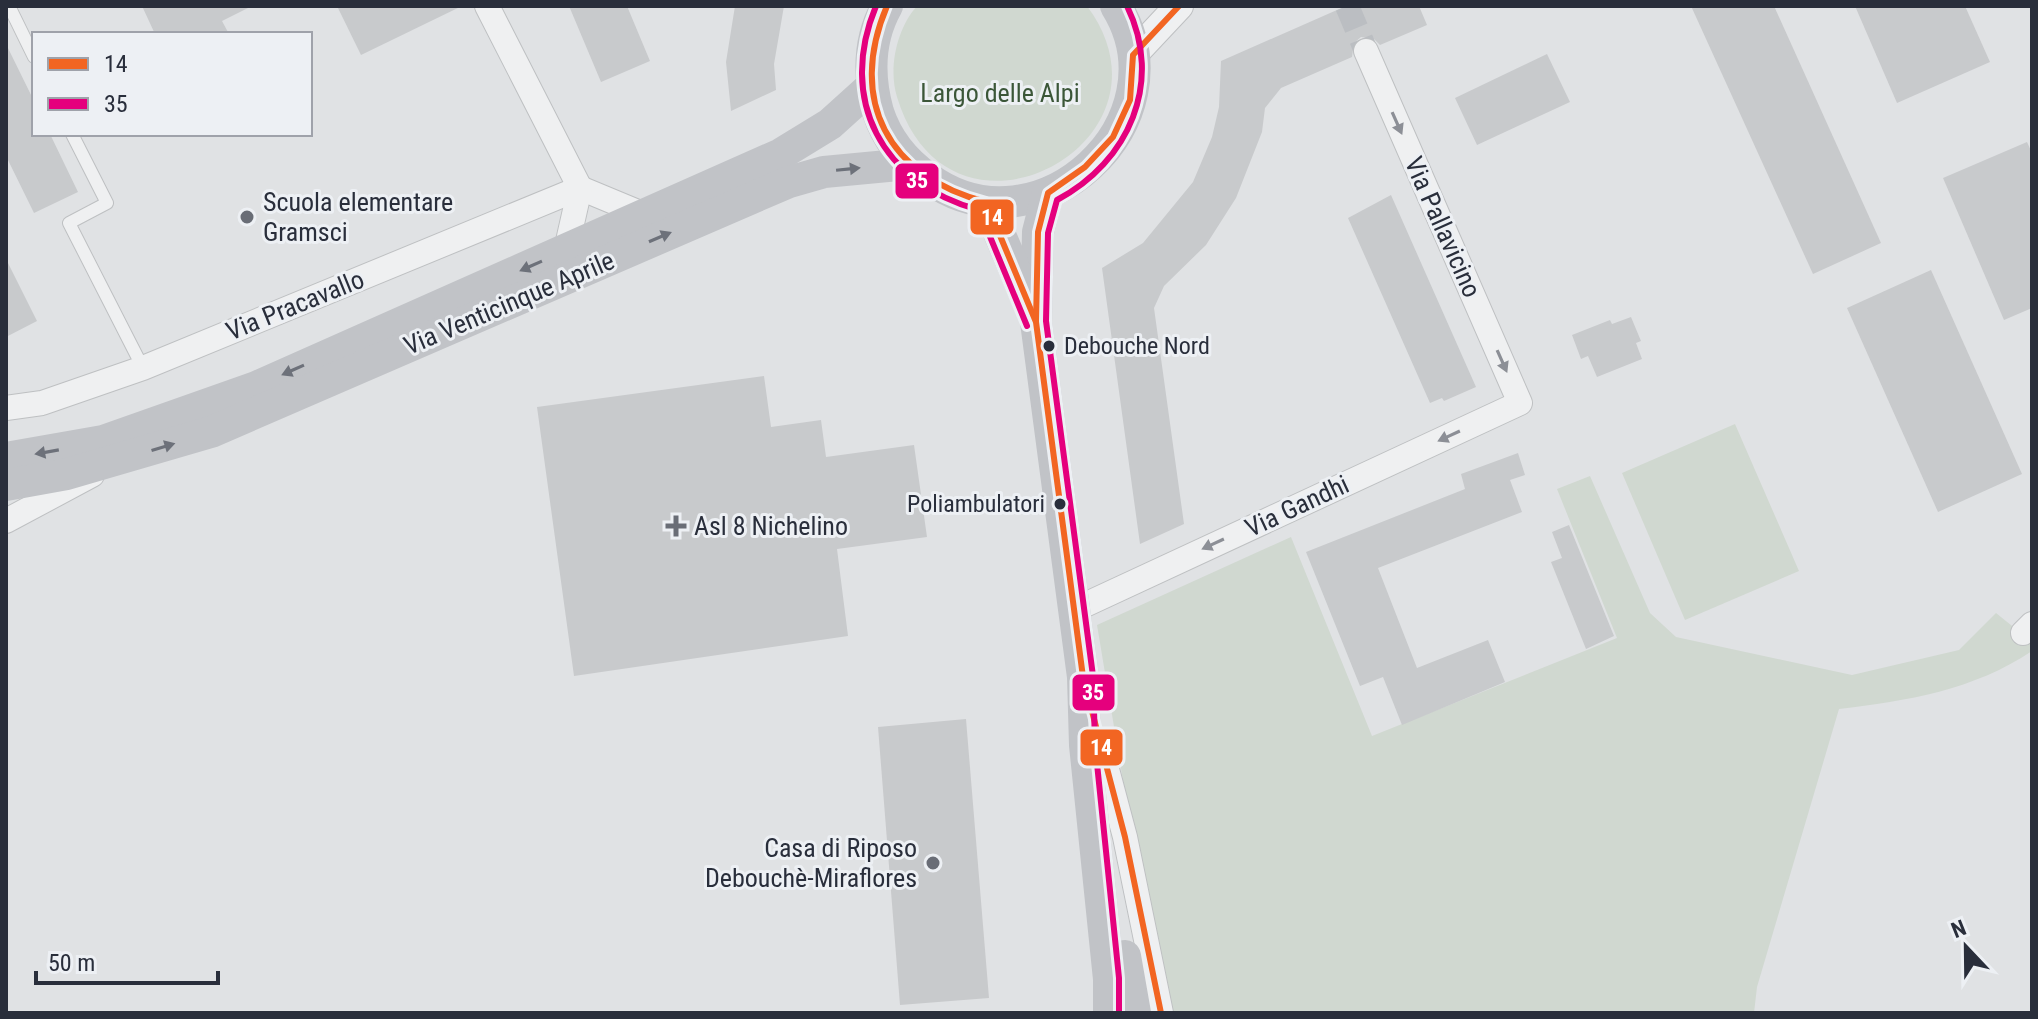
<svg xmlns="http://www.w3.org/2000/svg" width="2038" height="1019" font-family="'Roboto Condensed',sans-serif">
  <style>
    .green { fill: #d0d8d0 }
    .building { fill: #c8cacc }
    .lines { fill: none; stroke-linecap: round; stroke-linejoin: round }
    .minor-tunnel { stroke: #bbbec2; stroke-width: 24; stroke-dasharray: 24 12; stroke-linecap: butt }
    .service-casing { stroke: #bec0c2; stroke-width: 14 }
    .minor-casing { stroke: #bec0c2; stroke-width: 26 }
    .tertiary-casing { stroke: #bec0c2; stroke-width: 30 }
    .service { stroke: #eff0f1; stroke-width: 12 }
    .minor { stroke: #eff0f1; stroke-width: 24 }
    .tertiary { stroke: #eff0f1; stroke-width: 28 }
    .secondary { stroke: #c1c3c7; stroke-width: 32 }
    .bus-1-casing { stroke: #edf0f4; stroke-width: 12 }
    .bus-2-casing { stroke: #edf0f4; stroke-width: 12 }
    .bus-1 { stroke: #f26522; stroke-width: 6 }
    .bus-2 { stroke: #e5007d; stroke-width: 6 }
    .oneway { fill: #8c8f96 }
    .oneway2 { fill: #6d717a }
    .poi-dot { fill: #696d76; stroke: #edf0f4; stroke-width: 3 }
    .bus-dot { fill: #292e3b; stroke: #edf0f4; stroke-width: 3 }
    .labels { text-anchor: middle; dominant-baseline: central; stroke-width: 6; stroke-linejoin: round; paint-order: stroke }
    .bus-label { font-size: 24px; fill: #292e3b; stroke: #edf0f4; text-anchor: start }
    .park-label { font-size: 26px; fill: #3b5638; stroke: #edf0f4 }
    .poi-label { font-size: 26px; fill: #292e3b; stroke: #edf0f4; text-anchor: start }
    .street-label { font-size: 26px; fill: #292e3b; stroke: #edf0f4 }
    .line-badge { stroke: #edf0f4; stroke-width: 3 }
    .badge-label { font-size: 22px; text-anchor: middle; font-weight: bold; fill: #fff }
  </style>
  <rect width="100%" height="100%" fill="#e0e2e4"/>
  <g class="green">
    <path d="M917,6H1087C1189,143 949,270 897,97C888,68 897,28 917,6Z"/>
    <path d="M1735,424L1799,571L1685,620L1622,473Z"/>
    <path d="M1590,476L1650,613L1676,637L1852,675L1959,650L1996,613L2032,642V651C1974,690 1907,701 1839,709L1757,987L1754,1013H1170L1152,954L1097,625L1291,537L1372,736L1617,638L1557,489Z"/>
  </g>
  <g class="building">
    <path d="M142,6H252L222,21L229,34H155Z"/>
    <path d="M337,6H462L361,55Z"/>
    <path d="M569,6H627L650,61L601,82Z"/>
    <path d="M735,6H784L774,64L776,90L731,111L726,62Z"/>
    <path d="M1346,6H1419L1427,25L1380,45L1374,39L1361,37L1354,43L1352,57L1281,88L1265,108L1262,132L1236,198L1206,245L1164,286L1154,308L1184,524L1140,544L1102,268L1143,243L1193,182L1212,137L1219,107L1221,61Z"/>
    <path d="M1691,6H1774L1881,243L1813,274Z"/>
    <path d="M1855,6H1965L1990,62L1897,103Z"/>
    <path d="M6,44L34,101V134H50L78,192L34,213L6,156Z"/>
    <path d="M1547,54L1570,102L1477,145L1455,98Z"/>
    <path d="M2027,142L2032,153V308L2004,320L1943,178Z"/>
    <path d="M1391,195L1476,387L1444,401L1442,398L1430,403L1348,218Z"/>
    <path d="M6,259L37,321L6,337Z"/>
    <path d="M1931,270L2022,474L1938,512L1847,308Z"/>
    <path d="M1631,317L1641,341L1636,343L1642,359L1597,377L1588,356L1581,359L1572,335L1610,320L1612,324Z"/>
    <path d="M764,376L771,427L821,420L826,457L914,445L927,537L837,549L848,636L574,676L537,407Z"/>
    <path d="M1518,453L1525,475L1510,480L1522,512L1378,568L1417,668L1488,640L1505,682L1402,725L1383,677L1360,686L1306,552L1465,489L1461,474Z"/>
    <path d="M1569,525L1614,636L1586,649L1551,562L1562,558L1552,532Z"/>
    <path d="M966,719L989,998L900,1005L878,727Z"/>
  </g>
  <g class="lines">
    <path class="minor-tunnel" d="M1347,6L1366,51"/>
    <defs>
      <g id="service">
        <path d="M9,6L34,57"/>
        <path d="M72,134L107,203L69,223L143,368"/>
      </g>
      <g id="minor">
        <path d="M487,6L580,188"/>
        <path d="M580,188L645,215"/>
        <path d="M566,250L580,188"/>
        <path d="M6,408L42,403L143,368L580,188"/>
        <path d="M6,521L92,475"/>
        <path d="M1074,610L1520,403L1366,51"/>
        <path d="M2023,633L2032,624"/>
        <path d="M1100,743L1125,837L1161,1013"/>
      </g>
      <path id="tertiary" d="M1133,55L1179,6"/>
    </defs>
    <use href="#service" class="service-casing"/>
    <use href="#minor" class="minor-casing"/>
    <use href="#tertiary" class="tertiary-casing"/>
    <use href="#service" class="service"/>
    <use href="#minor" class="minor"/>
    <use href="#tertiary" class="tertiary"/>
    <g class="secondary">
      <path d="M887,6C868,40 868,76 878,112C887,140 904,161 928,178C1039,259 1187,120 1116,6"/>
      <path d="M1048,193L1038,232L1036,322L1083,677L1085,745L1109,979V1013"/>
      <path d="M986,202L1031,308"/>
      <path d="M6,458L103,441L256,387L781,154L830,124L871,87"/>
      <path d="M6,485L67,474L211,432L789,182L824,172L909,164"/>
      <path d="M1125,956L1135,1013"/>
    </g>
    <defs>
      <g id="bus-1">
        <path d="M887,6C847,100 888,177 986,202L1036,322L1083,677L1125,837L1161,1013"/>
        <path d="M1036,321L1038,232L1048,193L1085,167L1113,137L1130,100L1133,55L1179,6"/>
      </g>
      <g id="bus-2">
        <path d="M876,6C837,100 882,184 979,210L1027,326"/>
        <path d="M1119,1013V978L1095,744L1093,676L1046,321L1048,233L1057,200C1129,162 1164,82 1127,6"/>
      </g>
    </defs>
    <use href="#bus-1" class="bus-1-casing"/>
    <use href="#bus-2" class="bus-2-casing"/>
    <use href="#bus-1" class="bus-1"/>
    <use href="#bus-2" class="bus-2"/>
  </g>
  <defs><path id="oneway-solid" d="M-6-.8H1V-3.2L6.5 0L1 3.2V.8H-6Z" transform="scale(2)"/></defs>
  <g class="oneway">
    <use href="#oneway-solid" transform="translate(1397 123) rotate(66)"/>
    <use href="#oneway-solid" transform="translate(1502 361) rotate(66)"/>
    <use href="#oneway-solid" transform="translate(1449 436) rotate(155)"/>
    <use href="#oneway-solid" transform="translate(1213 544) rotate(155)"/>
  </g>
  <g class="oneway2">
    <use href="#oneway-solid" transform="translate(848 169) rotate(-6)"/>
    <use href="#oneway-solid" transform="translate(660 237) rotate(-23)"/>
    <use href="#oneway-solid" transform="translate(531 266) rotate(156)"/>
    <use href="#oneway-solid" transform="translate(293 370) rotate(156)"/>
    <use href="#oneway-solid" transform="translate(163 447) rotate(-17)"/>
    <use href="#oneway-solid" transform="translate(47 452) rotate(170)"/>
  </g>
  <g class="poi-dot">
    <circle cx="247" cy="217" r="8"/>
    <path d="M672 514h8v8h8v8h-8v8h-8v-8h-8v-8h8z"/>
    <circle cx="933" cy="863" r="8"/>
  </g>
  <g class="bus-dot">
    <circle cx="1049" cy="346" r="7"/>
    <circle cx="1060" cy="504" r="7"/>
  </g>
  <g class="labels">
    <g class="bus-label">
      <text x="1064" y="346">Debouche Nord</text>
      <text x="1045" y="504" text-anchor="end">Poliambulatori</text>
    </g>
    <g class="park-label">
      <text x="1000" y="93">Largo delle Alpi</text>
    </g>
    <g class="poi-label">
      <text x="263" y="202">Scuola elementare<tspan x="263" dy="30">Gramsci</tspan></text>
      <text x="694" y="526">Asl 8 Nichelino</text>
      <text x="917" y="848" text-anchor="end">Casa di Riposo<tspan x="917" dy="30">Debouchè-Miraflores</tspan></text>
    </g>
    <g class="street-label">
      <text transform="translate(1443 227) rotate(66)">Via Pallavicino</text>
      <text transform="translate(509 303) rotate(-23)">Via Venticinque Aprile</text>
      <text transform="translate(295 305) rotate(-22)">Via Pracavallo</text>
      <text transform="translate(1297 506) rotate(-25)">Via Gandhi</text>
    </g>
  </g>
  <g class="line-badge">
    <rect x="894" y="162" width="46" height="38" rx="8" fill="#e5007d"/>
    <rect x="969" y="198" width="46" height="38" rx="8" fill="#f26522"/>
    <rect x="1071" y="673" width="45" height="39" rx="8" fill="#e5007d"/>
    <rect x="1079" y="728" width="45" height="39" rx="8" fill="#f26522"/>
  </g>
  <g class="badge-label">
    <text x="917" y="188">35</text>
    <text x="992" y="225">14</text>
    <text x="1093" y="700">35</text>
    <text x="1101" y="755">14</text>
  </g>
  <rect width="2038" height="1019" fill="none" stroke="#292e3b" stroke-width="16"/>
  <rect x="32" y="32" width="280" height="104" fill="#edf0f4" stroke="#9fa2aa" stroke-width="2"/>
  <rect x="48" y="58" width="40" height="12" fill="#f26522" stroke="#9fa2aa" stroke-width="2"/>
  <text x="104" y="72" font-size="24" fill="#292e3b">14</text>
  <rect x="48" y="98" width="40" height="12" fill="#e5007d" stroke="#9fa2aa" stroke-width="2"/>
  <text x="104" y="112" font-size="24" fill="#292e3b">35</text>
  <g transform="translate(1966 947) rotate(338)" stroke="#edf0f4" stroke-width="6" paint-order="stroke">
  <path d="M0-6L14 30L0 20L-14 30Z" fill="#292e3b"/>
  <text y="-12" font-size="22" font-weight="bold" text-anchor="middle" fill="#292e3b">N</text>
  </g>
  <path d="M36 971v12h182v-12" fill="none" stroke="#292e3b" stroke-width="4"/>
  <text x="48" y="971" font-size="24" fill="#292e3b" stroke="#edf0f4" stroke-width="6" paint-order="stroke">50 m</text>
</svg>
